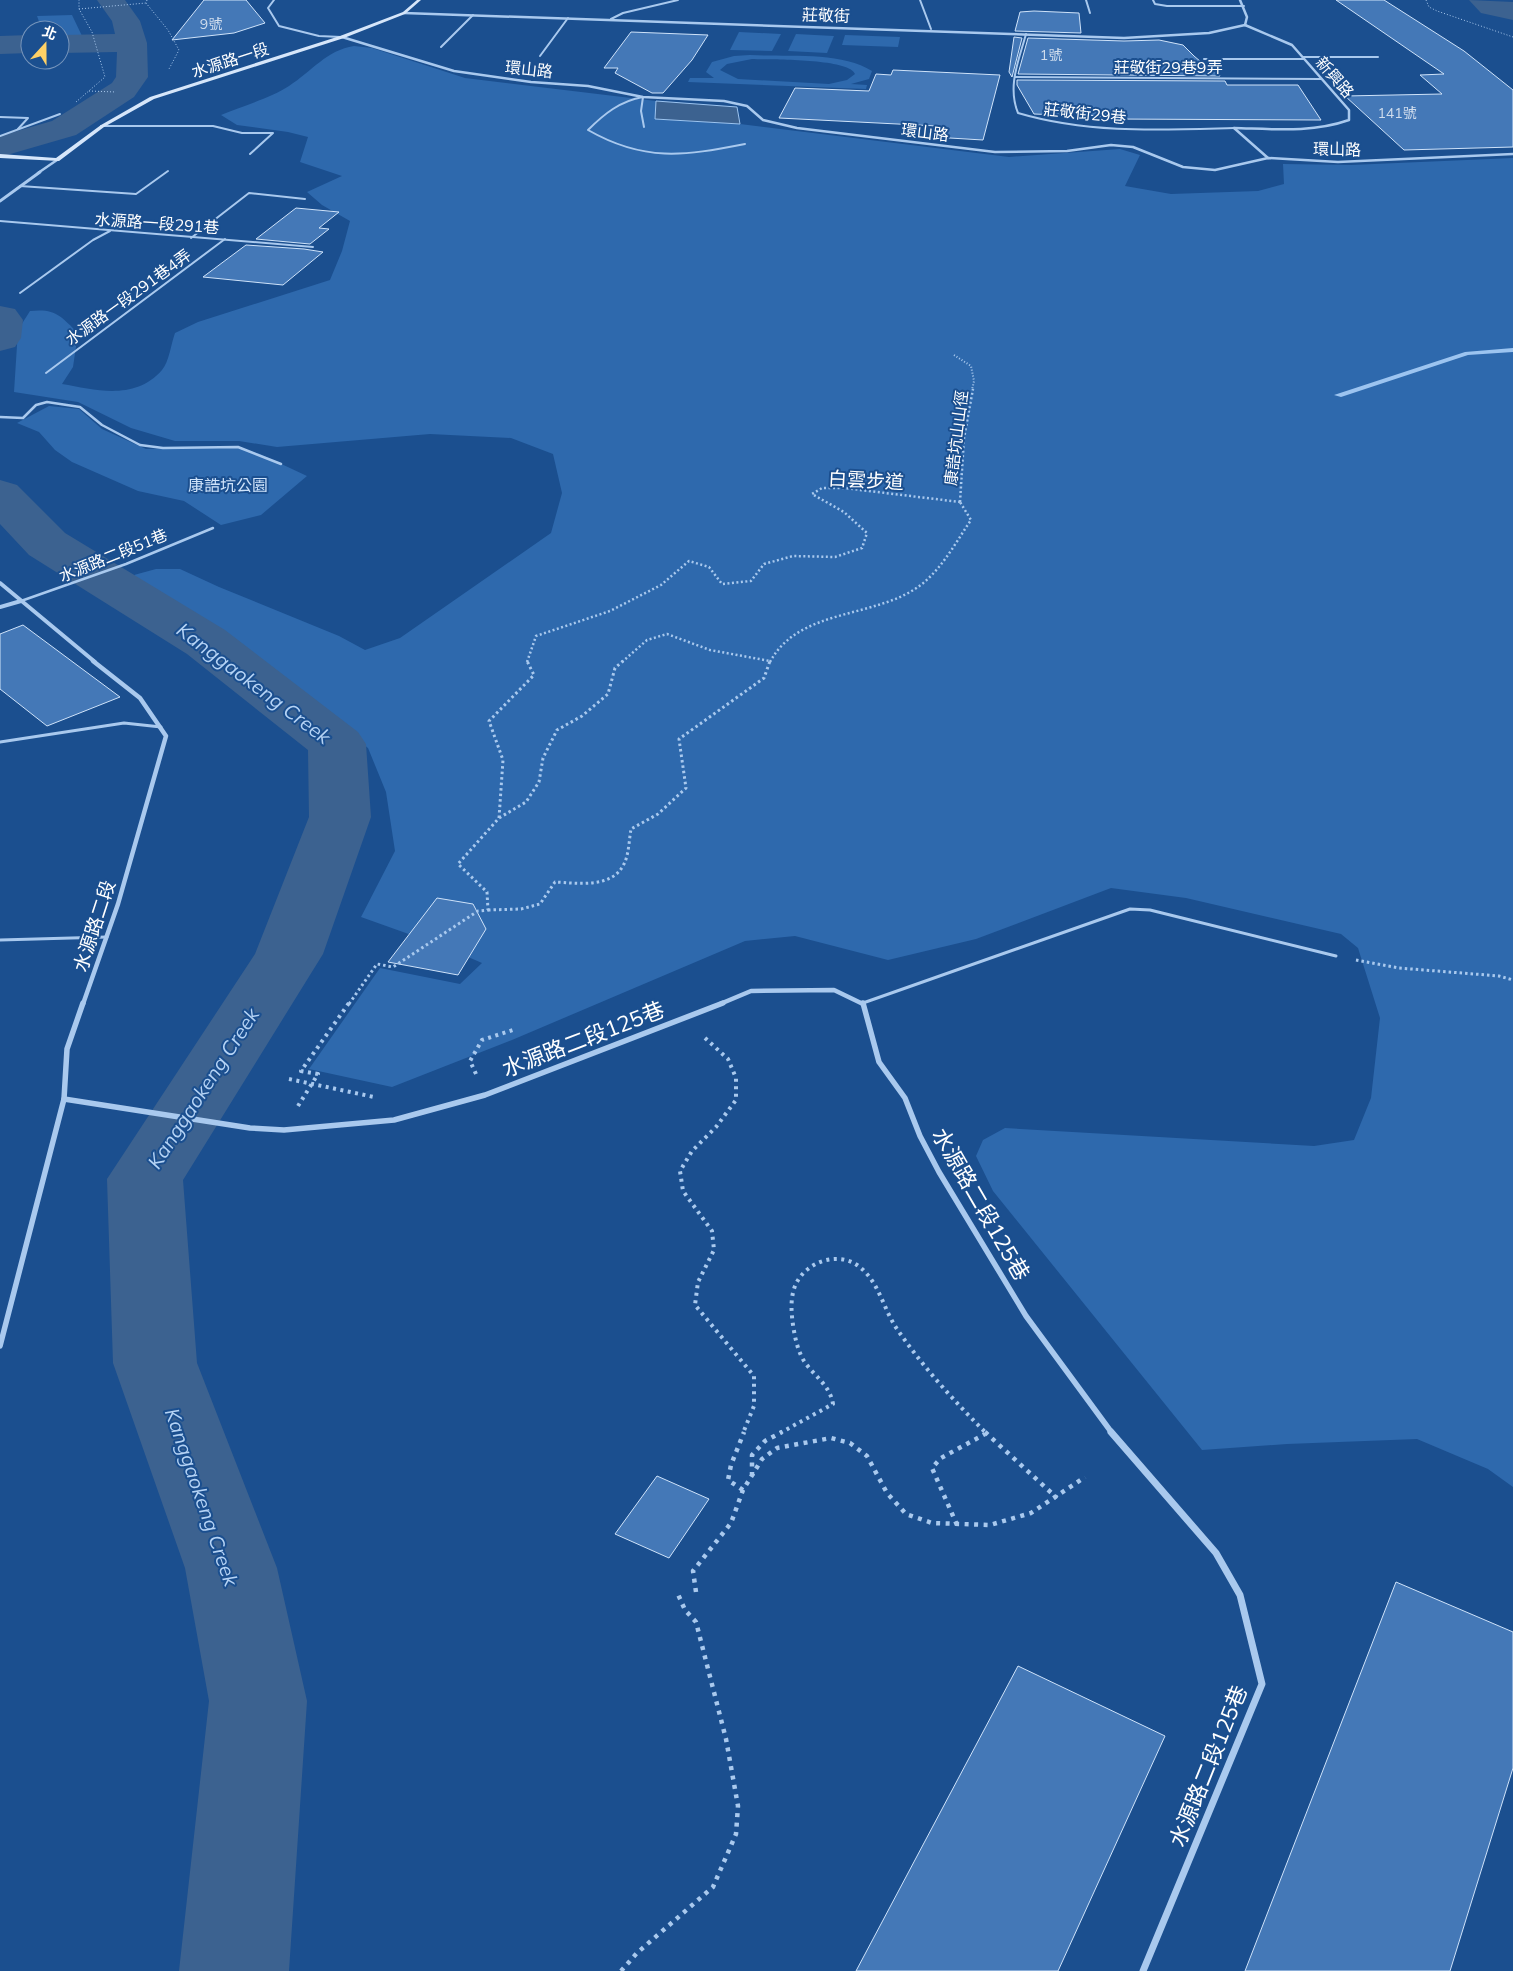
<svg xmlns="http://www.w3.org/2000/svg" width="1513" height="1971" font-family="Mulish,'Noto Sans TC',sans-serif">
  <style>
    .green { fill: #2e69ad; fill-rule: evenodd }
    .water { fill: #3c6290; stroke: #9cc4f0 }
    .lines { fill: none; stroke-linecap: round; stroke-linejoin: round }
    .stream { fill: #9cc4f0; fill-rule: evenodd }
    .river { fill: #3c6290; fill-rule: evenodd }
    .building { fill: #4478b7; stroke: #cfe3fa }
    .path-far5 { stroke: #a9c9ee; stroke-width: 1; stroke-dasharray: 1 2; stroke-linecap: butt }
    .path-far4 { stroke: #a9c9ee; stroke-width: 2; stroke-dasharray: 1 2; stroke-linecap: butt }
    .path-far3 { stroke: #a9c9ee; stroke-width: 2.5; stroke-dasharray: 2 2.5; stroke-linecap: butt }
    .path-far2 { stroke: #a9c9ee; stroke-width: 3; stroke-dasharray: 2.5 3; stroke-linecap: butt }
    .path-far1 { stroke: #a9c9ee; stroke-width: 4; stroke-dasharray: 3 4.5; stroke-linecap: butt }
    .path { stroke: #a9c9ee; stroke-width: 4.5; stroke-dasharray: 4 5.5; stroke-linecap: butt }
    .lane-far2 { stroke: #a9c9ee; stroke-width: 2 }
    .lane-far1 { stroke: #a9c9ee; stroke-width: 2.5 }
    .lane { stroke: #a9c9ee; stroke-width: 3 }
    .street-far5 { stroke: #a9c9ee; stroke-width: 2.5 }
    .street-far4 { stroke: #a9c9ee; stroke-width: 3 }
    .street-far3 { stroke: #a9c9ee; stroke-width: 4 }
    .street-far2 { stroke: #a9c9ee; stroke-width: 4.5 }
    .street-far1 { stroke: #a9c9ee; stroke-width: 5.5 }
    .street { stroke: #a9c9ee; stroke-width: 7 }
    .secondary { fill: #d6e6fa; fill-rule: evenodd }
    .labels { text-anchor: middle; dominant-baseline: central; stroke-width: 4; stroke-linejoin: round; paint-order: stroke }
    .far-number-label { font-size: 14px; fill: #d0dded }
    .far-street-label { font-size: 16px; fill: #fff; stroke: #1b4f8f }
    .far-park-label { font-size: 16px; fill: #cfe3fa; stroke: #1b4f8f }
    .street-label { font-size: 19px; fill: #fff; stroke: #1b4f8f }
    .water-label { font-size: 20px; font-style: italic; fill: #b5d3f5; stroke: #1b4f8f }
    .near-street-label { font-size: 22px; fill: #fff; stroke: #1b4f8f }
  </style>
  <rect width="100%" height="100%" fill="#1b4f8f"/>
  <g class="green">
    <path d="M72,15L82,36L60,38V30H42L37,16Z"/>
    <path d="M739,32L781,34L772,51L730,50Z"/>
    <path d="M796,34L834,36L827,53L788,51Z"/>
    <path d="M845,35L900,37L898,47L842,45Z"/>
    <path d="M354,46L372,48L465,78L656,101L655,119L740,124L1009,157L1120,149L1140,155L1125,186L1171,194L1258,191L1284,184L1283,164L1351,165L1513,158V1487L1488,1469L1417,1439L1287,1444L1202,1450L993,1191L976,1156L983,1140L1005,1128L1314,1146L1354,1140L1371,1098L1380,1018L1358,948L1341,934L1186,898L1111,888L976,939L888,960L795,936L745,941L512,1040L392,1087L309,1069L380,968L460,984L482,963L445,947L361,917L395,851L386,792L368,748L317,709L279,675L145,589L134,575L156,569H180L219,587L339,636L365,650L400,638L551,533L562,493L553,454L511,438L430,434L277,447L239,441H175L131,428L78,402L14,392L18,330L30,311C55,308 61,316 78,333L73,367L62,384C96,390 135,401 162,370C169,362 171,344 175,333L198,322L330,280L342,251L350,221L322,205L307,192L342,176L300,162L308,137L288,132L237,125L221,115C242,106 271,98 289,86C312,71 327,50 354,46Z"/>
    <path d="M750,55C787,57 841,51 872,71L869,79L851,84L867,85L866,89L688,82L690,78H714L706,72L712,62L734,56ZM752,59C769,60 849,58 855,74L847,80L829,84L738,79L720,70L727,64Z"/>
    <path d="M49,406L79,409L102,429L146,449L238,447L260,454L307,476L261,515L221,525L184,501L138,491L72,462L55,450L39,432L17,423Z"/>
  </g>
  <path class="water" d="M656,101L737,107L740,124L655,119Z"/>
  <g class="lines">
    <path class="stream" d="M1513,348V352L1468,355L1341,397L1334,395L1465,352Z"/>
    <g class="river">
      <path d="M97,0H125L140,21L147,43L148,77L134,97L76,135L0,157V136L52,121L112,83L116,77L117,52L60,53V35L115,34L112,21Z"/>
      <path d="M1469,0L1513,2V20L1481,13Z"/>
      <path d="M30,35V53L0,54V36Z"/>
      <path d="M0,306L15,309L23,320L21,338L15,347L0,351Z"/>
      <path d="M0,480L17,485L65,533L225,630L358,732L366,744L371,817L323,954L183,1180L197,1363L277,1568L307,1701L289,1971H179L209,1701L185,1568L113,1363L107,1179L255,954L309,817L308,750L187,654L29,555L0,524Z"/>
    </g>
  </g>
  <g class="building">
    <path d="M204,0H246L265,23L234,33L172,40Z"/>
    <path d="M1336,0H1384L1464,51L1513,90V147L1404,150L1345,96L1442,94L1420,75L1444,74Z"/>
    <path d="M1034,11L1079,13L1081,33L1015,31L1020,12Z"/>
    <path d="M631,32L708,35L692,60L663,93H652L615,73L618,68H604Z"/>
    <path d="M1014,37L1022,38L1012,77L1009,72Z"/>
    <path d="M1028,38L1124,41L1159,40L1183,45L1194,56L1207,67L1216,70L1220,76L1018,74Z"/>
    <path d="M893,70L1000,75L983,140L933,137L937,126L779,118L795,88L869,91L876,74L891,75Z"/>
    <path d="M1017,80L1225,81L1227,85H1298L1321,120L1111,119L1063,110L1060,115L1034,114L1017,85Z"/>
    <path d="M296,208L339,212L319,228L329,229L310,244L256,239Z"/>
    <path d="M246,245L304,249L323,252L283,285L203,277Z"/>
    <path d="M23,625L120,697L47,726L0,689V634Z"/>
    <path d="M437,898L473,904L486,929L458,975L388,962Z"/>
    <path d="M657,1476L709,1499L669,1558L615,1534Z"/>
    <path d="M1396,1582L1513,1632V1768L1450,1971H1245Z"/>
    <path d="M1018,1666L1165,1736L1058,1971H856Z"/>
  </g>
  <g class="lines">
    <g class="path-far5">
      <path d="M147,0L146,3L168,30L179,50L169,69"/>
      <path d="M1426,0L1429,7L1437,11L1513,37"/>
      <path d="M79,9L146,3"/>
      <path d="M89,91L116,92"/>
      <path d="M76,102L105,77L92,32L79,9V0"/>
    </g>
    <path class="path-far4" d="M954,355L971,366L974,381L972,390"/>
    <g class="path-far3">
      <path d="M960,502L964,438L973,389"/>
      <path d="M527,662L536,636L610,611L661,585L689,561L709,567L722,584L751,581L764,564L793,556L835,557L862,548L867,533L844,512L812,494L822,488H844L960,502"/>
      <path d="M622,662L647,640L667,634L710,650L770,661"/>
      <path d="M770,662C799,607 878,619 922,584C943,567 956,542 971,520L960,502"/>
    </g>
    <g class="path-far2">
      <path d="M499,818L503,760L489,721L534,675L527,661"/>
      <path d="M488,910L521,909L540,904L555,882C577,883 612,889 624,864C629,854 629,840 631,829L658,814L686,788L679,739L764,678L770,661"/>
      <path d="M1356,960L1399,968L1499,976L1513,980"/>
      <path d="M349,1004L377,964L393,967L478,911L488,910L487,892L458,864L499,818L526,802L539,782L543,758L557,730L582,716L608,694L615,668L623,661"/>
    </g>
    <g class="path-far1">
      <path d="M705,1038L728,1059L736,1078V1100L716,1127L692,1151L680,1171L683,1191L712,1231L714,1250L698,1282L695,1305L754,1376V1406L743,1433"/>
      <path d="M476,1074L470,1061L482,1040L516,1029"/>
      <path d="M289,1079L374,1097"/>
      <path d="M298,1106L318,1074L301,1071L349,1003"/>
      <path d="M780,1433L833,1404C830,1386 816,1377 806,1364C798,1353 795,1338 793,1325C790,1304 790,1283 808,1269C821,1258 843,1255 857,1265C879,1280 883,1309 897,1329C923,1367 954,1401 986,1433"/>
    </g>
    <g class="path">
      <path d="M985,1432L1057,1498"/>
      <path d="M752,1476V1455L765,1441L782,1432"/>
      <path d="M743,1490L728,1480L731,1465L744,1432"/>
      <path d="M957,1525L932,1468L941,1458L985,1434"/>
      <path d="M696,1592L693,1571L731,1523L743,1490L762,1459L777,1448L831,1438L850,1443L867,1456L887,1493L906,1514L932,1523L990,1525L1031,1513L1085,1477"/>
      <path d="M621,1971L637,1953L713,1887L736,1834L738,1806L726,1739L696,1622L685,1610L677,1592"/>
    </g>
    <g class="lane-far2">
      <path d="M274,0L268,8L279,26L319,36L341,37"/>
      <path d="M920,0L931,29"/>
      <path d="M1086,0L1090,13"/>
      <path d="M1153,0L1155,4L1167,6H1244"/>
      <path d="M611,19L623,13L678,0"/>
      <path d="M1026,34C1019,60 1007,86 1018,113C1089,134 1161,130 1234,128"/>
      <path d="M441,47L473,15"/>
      <path d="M540,56L568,18"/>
      <path d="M1303,57H1378"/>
      <path d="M1204,59H1304"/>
      <path d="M1015,77L1321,79"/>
      <path d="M0,117L28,118L18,129"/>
      <path d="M101,126H213L242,133H273L250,154"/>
      <path d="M644,127L641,111L643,97C620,101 604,114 588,130C644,162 684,156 745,144"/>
      <path d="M0,136L60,114"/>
      <path d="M20,186L136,194L168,171"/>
      <path d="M0,221L313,247"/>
      <path d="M191,238L249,193L305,199"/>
      <path d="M20,293L93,240L110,231"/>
      <path d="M46,373L225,239"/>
    </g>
    <g class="lane-far1">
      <path d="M0,417L23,418L36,405L47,402L80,407L102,425L140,445L163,448L238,447L281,464"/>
      <path d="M21,601L126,564L213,528"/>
    </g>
    <g class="lane">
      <path d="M0,742L124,723L161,727"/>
      <path d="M0,940L107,937"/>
      <path d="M863,1003L1130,909L1150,910L1336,956"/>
    </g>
    <g class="street-far5">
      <path d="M1240,0L1247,17L1245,25"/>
      <path d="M404,13L1124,38L1209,33L1245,25"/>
      <path d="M342,37L454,71L531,82L588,86L643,97L724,101L747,106L763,120L797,128L995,152L1067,151L1111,145L1133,147L1183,167L1215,170L1268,158L1338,162L1513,154"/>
      <path d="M1234,128C1273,129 1312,133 1349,120V110L1292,45L1245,25"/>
      <path d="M1234,128L1268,158"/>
      <path d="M38,173L57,160"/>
    </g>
    <path class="street-far4" d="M0,201L40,172"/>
    <g class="street-far3">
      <path d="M0,583L95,662"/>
      <path d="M0,607L21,601"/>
    </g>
    <g class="street-far2">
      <path d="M83,1004L118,904L166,736L140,698L93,661"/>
      <path d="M720,1004L751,991L834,990L863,1004"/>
    </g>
    <g class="street-far1">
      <path d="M863,1003L879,1062L905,1098L920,1136L939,1172L1026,1316L1112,1433"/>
      <path d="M64,1099L250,1128L284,1130L394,1120L485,1095L723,1003"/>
      <path d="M0,1346L64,1099L67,1049L83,1003"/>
    </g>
    <path class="street" d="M1111,1432L1216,1553L1240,1595L1262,1684L1143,1971"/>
    <path class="secondary" d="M417,0H421L405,14L344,38L154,99L104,127L59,161L0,158V154L56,158L101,125L150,97L340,36L403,12Z"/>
  </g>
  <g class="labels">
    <g class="far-number-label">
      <text x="211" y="24">9號</text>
      <text x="1051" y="55">1號</text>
      <text x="1397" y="113">141號</text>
    </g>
    <g class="far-street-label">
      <text transform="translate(826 15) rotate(2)">莊敬街</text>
      <text transform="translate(230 60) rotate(-18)">水源路一段</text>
      <text x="1168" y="67">莊敬街29巷9弄</text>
      <text transform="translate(529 69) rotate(6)">環山路</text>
      <text transform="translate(1335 77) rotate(49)">新興路</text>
      <text transform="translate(1085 113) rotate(6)">莊敬街29巷</text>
      <text transform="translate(925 132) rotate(7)">環山路</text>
      <text transform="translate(1337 149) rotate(1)">環山路</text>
      <text transform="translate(157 223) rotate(4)">水源路一段291巷</text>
      <text transform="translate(128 297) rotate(-36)">水源路一段291巷4弄</text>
      <text transform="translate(956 438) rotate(-83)">康誥坑山山徑</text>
      <text transform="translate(113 555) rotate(-22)">水源路二段51巷</text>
    </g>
    <g class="far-park-label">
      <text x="228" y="485">康誥坑公園</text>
    </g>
    <g class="street-label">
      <text transform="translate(866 480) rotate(3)">白雲步道</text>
      <text transform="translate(94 926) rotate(-72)">水源路二段</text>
    </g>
    <g class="water-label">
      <text transform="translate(254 683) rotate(37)">Kanggaokeng Creek</text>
      <text transform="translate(203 1088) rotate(-57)">Kanggaokeng Creek</text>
      <text transform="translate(202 1497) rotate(71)">Kanggaokeng Creek</text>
    </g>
    <g class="near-street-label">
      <text transform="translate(583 1039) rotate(-21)">水源路二段125巷</text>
      <text transform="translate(981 1204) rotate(60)">水源路二段125巷</text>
      <text transform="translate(1208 1766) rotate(-68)">水源路二段125巷</text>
    </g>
  </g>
  <g transform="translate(45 45) rotate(21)"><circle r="24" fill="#1b4f8f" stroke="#7695bc"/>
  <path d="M0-4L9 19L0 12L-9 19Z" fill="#ffd166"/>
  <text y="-8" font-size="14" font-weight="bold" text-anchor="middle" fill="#ffffff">北</text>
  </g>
</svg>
